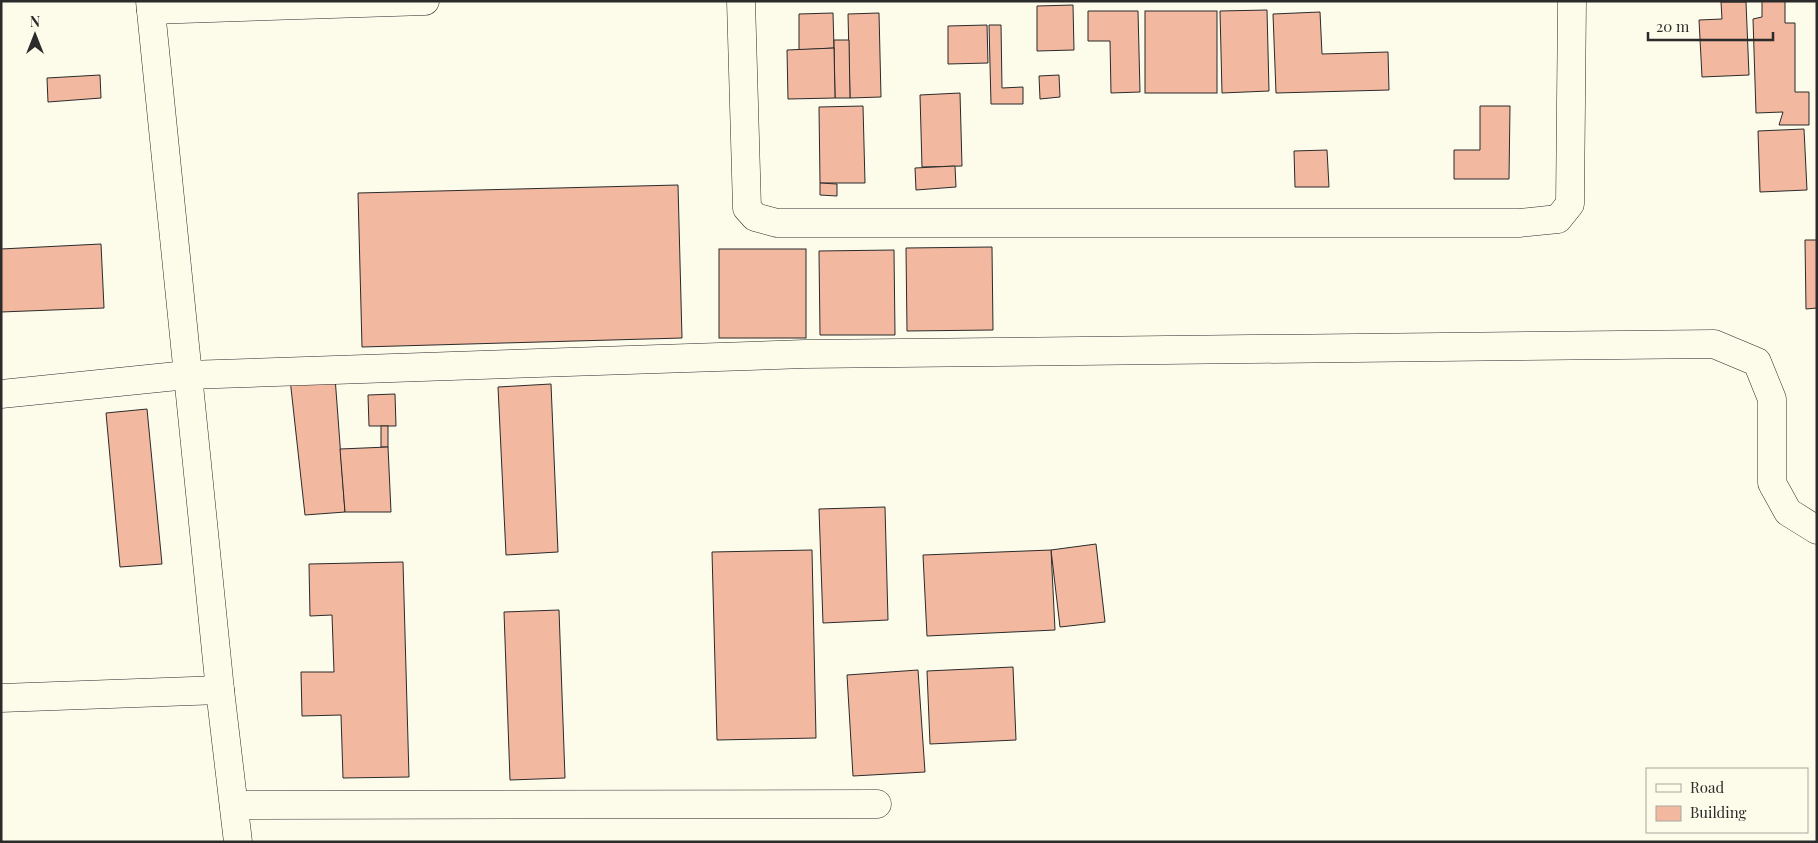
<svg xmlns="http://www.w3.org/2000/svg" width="1818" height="843" font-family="'Playfair Display',serif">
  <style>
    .building { fill: #f2b8a0; stroke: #2b2b2b }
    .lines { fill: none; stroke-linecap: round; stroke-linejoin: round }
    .minor-casing { stroke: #2b2b2b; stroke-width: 29 }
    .tertiary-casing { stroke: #2b2b2b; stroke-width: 29 }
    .minor { stroke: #fdfbea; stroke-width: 28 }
    .tertiary { stroke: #fdfbea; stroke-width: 28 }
  </style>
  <rect width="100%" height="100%" fill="#fdfbea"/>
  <g class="building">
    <path d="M1762,1H1785V23H1795V92H1809V125H1779L1783,112L1756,113L1753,19L1762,17Z"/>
    <path d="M1721,2H1746L1749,75L1702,77L1699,20L1722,19Z"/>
    <path d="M1073,5L1074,50L1037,51V6Z"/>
    <path d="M1267,10L1269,91L1222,93L1220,11Z"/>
    <path d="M1088,11H1138L1140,92L1111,93L1110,41H1088Z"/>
    <rect x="1145" y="11" width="72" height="82"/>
    <path d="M1320,12L1322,54L1388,52L1389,90L1276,93L1273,14Z"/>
    <path d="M833,13L834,48L799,50V14Z"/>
    <path d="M879,13L881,97L850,98L848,14Z"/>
    <path d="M987,25L988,63L948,64V26Z"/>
    <path d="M989,25H1001L1002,88L1023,87V104H991Z"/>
    <path d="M834,40H849L850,98H835Z"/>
    <path d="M834,48L835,98L788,99L787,50Z"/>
    <path d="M100,75L101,98L48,102L47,78Z"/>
    <path d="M1059,75L1060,97L1040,99L1039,76Z"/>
    <path d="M960,93L962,166L922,167L920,95Z"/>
    <path d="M863,106L865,183H820L819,107Z"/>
    <path d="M1480,106H1510L1509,179H1454V150H1480Z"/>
    <path d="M1804,129L1807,190L1760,192L1758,131Z"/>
    <path d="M1327,150L1329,187H1295L1294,151Z"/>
    <path d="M955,166L956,187L916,190L915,168Z"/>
    <path d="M820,183L837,184V196L820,195Z"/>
    <path d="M678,185L682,338L362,347L358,193Z"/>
    <path d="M1805,240H1817V308L1806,309Z"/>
    <path d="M101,244L104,308L1,312V249Z"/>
    <path d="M992,247L993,330L907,331L906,248Z"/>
    <rect x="719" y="249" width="87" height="89"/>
    <path d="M894,250L895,335H820L819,251Z"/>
    <path d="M335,377L345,512L305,515L290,379Z"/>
    <path d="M551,384L558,552L506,555L498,387Z"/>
    <path d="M395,394L396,426H369L368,395Z"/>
    <path d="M147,409L162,564L120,567L106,413Z"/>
    <rect x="381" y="426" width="7" height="21"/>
    <path d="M388,447L391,512H345L340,449Z"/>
    <path d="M885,507L888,620L823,623L819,509Z"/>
    <path d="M1096,544L1105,622L1060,627L1051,550Z"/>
    <path d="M812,550L816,738L717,740L712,552Z"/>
    <path d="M1051,550L1055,630L927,636L923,555Z"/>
    <path d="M403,562L409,777L343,778L341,715L302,716L301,672H334L332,615L310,616L309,564Z"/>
    <path d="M559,610L565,778L510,780L504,612Z"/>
    <path d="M1013,667L1016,740L930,744L927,671Z"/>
    <path d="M918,670L925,772L853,776L847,675Z"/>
  </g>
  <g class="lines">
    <defs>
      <g id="minor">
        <path d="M741,1L747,208L755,217L777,223H1519L1558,219L1570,204L1572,1"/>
        <path d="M151,10L425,1"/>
        <path d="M1,394L187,375L805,354L1714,344L1757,362L1772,399V483L1788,512L1817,530"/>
        <path d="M1,698L220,690"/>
        <path d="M234,805L877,804"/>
      </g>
      <path id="tertiary" d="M150,1L220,690L238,842"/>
    </defs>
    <use href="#minor" class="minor-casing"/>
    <use href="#tertiary" class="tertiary-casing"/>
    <use href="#minor" class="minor"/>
    <use href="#tertiary" class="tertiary"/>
  </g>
  <rect width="1818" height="843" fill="none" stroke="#2b2b2b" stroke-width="5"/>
  <rect x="1646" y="768" width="162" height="65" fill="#fdfbea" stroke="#a9a89e"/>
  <rect x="1656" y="784" width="25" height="8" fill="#fdfbea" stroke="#a9a89e"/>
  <text x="1690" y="793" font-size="15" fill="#2b2b2b">Road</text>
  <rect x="1656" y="806" width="25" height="15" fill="#f2b8a0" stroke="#a9a89e"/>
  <text x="1690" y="818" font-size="15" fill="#2b2b2b">Building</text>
  <g transform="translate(35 35)" stroke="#fdfbea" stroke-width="4" paint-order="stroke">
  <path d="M0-4L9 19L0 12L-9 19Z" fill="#2b2b2b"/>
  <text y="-8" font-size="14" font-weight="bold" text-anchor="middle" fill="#2b2b2b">N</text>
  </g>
  <path d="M1648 32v8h125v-8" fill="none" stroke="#2b2b2b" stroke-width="2.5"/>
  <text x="1656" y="32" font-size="15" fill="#2b2b2b" stroke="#fdfbea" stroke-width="4" paint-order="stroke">20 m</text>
</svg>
